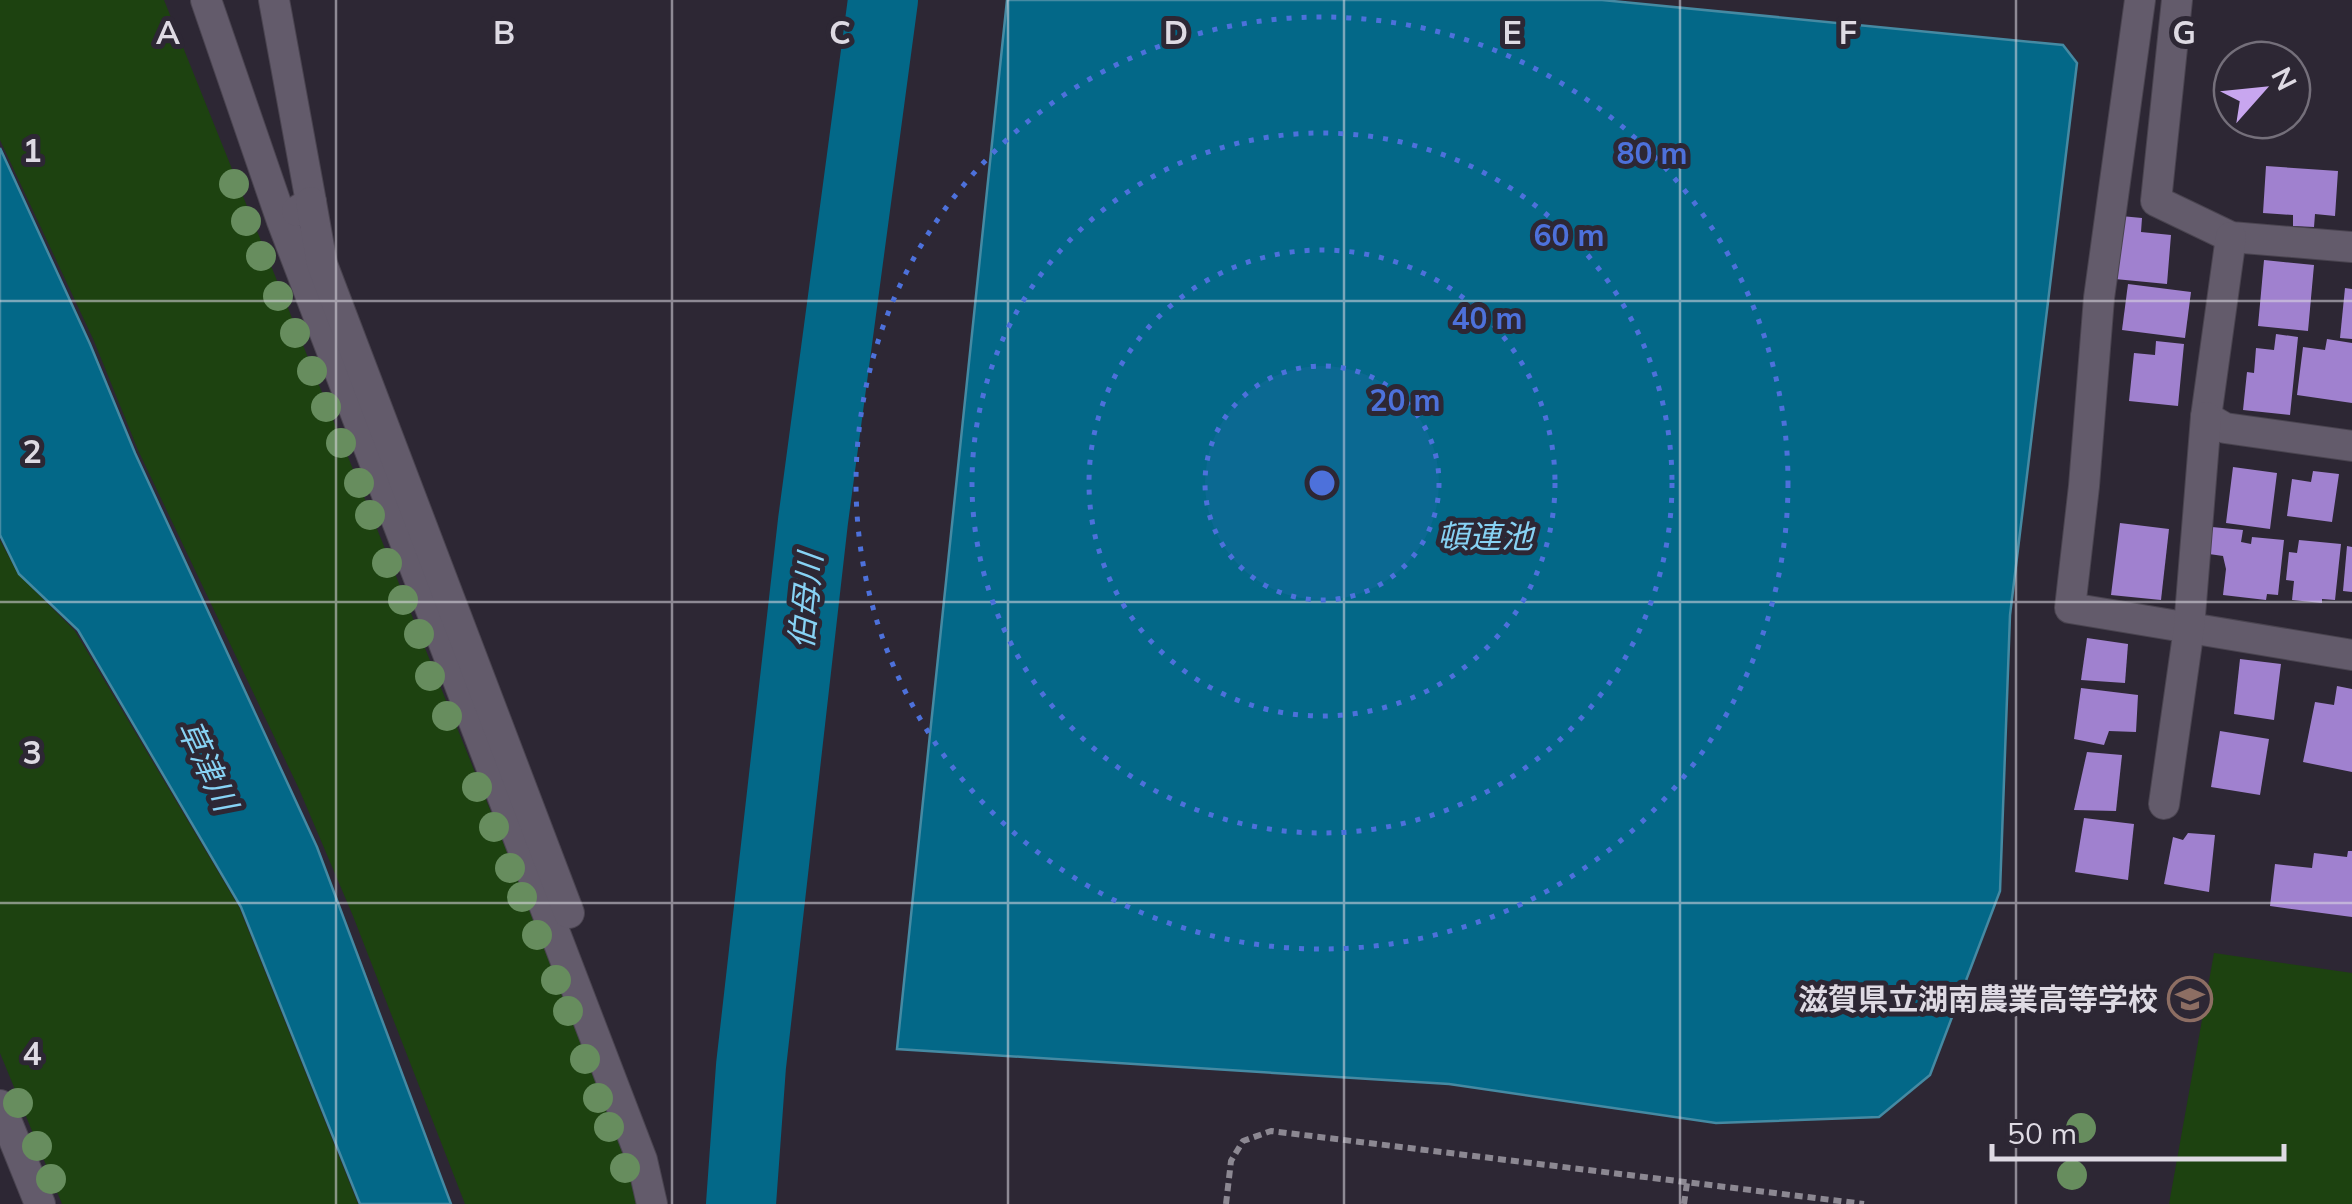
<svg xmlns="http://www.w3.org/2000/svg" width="2352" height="1204" font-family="Mulish,'Noto Sans JP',sans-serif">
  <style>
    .green { fill: #1d4210 }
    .water { fill: #036888; stroke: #458aa3; stroke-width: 2.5 }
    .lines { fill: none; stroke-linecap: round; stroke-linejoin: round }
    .river { stroke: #036888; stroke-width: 70 }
    .building { fill: #a081cf }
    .minor-casing { stroke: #4a4450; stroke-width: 32 }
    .path { stroke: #8c8892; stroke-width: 6; stroke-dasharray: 8 5; stroke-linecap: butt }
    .minor { stroke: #635b6b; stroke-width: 30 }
    .tree { fill: #678d5e }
    .grid { fill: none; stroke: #dedae3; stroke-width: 2.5; stroke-opacity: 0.55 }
    .ring { fill: none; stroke: #4d71db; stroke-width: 5; stroke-dasharray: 5 10 }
    .labels { text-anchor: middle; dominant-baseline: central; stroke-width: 10; stroke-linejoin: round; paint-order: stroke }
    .poi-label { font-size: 30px; font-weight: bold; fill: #dedae3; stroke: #2d2734; text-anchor: end }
    .water-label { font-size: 32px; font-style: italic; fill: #87d2f4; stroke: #2d2734 }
    .grid-label { font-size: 32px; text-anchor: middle; font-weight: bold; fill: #dedae3; stroke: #2d2734; stroke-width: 10; stroke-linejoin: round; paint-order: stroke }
    .centre { fill: #4d71db; stroke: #2d2734; stroke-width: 5 }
    .ring-label { font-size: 30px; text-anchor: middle; font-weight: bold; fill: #4d71db; stroke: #2d2734; stroke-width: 10; stroke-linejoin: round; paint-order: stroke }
  </style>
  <rect width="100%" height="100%" fill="#2d2734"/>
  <g class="green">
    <path d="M0,0H164L632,1162L642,1204H465L353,916L299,789L138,450L94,341L0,140Z"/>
    <path d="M0,540L18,574L75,631L239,907L358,1204H62L0,1053Z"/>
    <path d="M2214,953L2352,973V1204H2169Z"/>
  </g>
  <g class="water">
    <path d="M1007,0H1602L2063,45L2077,63L2010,615L2000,891L1930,1075L1879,1117L1716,1123L1449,1084L897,1049Z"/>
    <path d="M0,148L90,344L135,453L317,847L451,1204H360L241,907L78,630L19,574L0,535Z"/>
  </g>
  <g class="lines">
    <path class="river" d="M741,1204L751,1066L813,521L883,0"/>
  </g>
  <g class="building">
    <path d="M2266,166L2338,171L2335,216L2315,214L2314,227L2293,226V215L2263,213Z"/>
    <path d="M2121,216L2142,218L2141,232L2171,235L2167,284L2115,279Z"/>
    <path d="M2264,260L2314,265L2308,331L2258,326Z"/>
    <path d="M2128,284L2191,292L2185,338L2122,330Z"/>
    <path d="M2345,288L2352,289V339L2340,338Z"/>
    <path d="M2276,334L2298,337L2290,415L2243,410L2247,372L2254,373L2256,348L2274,350Z"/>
    <path d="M2327,339L2352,343V403L2297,395L2303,347L2325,350Z"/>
    <path d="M2156,341L2184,344L2178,406L2129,401L2134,353L2155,355Z"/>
    <path d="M2233,467L2277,473L2270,529L2226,523Z"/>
    <path d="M2313,471L2339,474L2332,522L2287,516L2292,479L2311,482Z"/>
    <path d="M2120,523L2169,529L2161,600L2111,595Z"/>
    <path d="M2212,527L2243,530L2241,542L2251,544L2252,537L2284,540L2278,595L2267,594L2266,600L2223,595L2226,569L2223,556L2209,554Z"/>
    <path d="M2299,540L2341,544L2335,600L2322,599V603L2292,600L2294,581L2286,580L2289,552L2297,553Z"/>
    <path d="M2347,546L2352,547V592L2343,591Z"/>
    <path d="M2087,638L2128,644L2125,683L2081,680Z"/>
    <path d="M2240,659L2281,664L2274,720L2234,714Z"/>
    <path d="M2337,686L2352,689V772L2303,762L2315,702L2334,705Z"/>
    <path d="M2081,688L2138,695L2136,732L2109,731L2104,745L2074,739Z"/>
    <path d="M2220,731L2269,739L2260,795L2211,787Z"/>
    <path d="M2087,752L2122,755L2116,811L2074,810Z"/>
    <path d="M2084,818L2134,824L2128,880L2075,872Z"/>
    <path d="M2188,833L2215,835L2209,892L2164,884L2173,837L2183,840Z"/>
    <path d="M2348,851H2352V917L2270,906L2275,864L2312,868L2314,853L2347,857Z"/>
  </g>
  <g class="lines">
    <defs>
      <g id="minor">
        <path d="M206,0L282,221L642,1160L652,1204"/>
        <path d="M274,0L311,202L297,211"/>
        <path d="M2140,0L2099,298L2084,486L2070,608L2352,655"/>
        <path d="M2177,0L2156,201L2231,237L2352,247"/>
        <path d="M311,202L322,264L569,913"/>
        <path d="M2231,237L2206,417L2225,428L2352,446"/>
        <path d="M2164,804L2189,628L2206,417"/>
        <path d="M0,1105L40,1204"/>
      </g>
    </defs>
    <use href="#minor" class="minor-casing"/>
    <g class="path">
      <path d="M1226,1204L1231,1161L1243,1141L1271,1131L1864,1204"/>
      <path d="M1684,1204L1687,1183"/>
    </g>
    <use href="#minor" class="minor"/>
  </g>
  <g class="tree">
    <circle cx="234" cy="184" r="15"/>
    <circle cx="246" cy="221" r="15"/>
    <circle cx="261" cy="256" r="15"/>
    <circle cx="278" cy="296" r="15"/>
    <circle cx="295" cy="333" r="15"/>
    <circle cx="312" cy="371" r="15"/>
    <circle cx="326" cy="407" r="15"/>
    <circle cx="341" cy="443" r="15"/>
    <circle cx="359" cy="483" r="15"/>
    <circle cx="370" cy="515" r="15"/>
    <circle cx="387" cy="563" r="15"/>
    <circle cx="403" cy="600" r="15"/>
    <circle cx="419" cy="634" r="15"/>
    <circle cx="430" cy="676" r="15"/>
    <circle cx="447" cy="716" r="15"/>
    <circle cx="477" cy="787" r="15"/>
    <circle cx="494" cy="827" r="15"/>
    <circle cx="510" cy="868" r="15"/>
    <circle cx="522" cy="897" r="15"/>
    <circle cx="537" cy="935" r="15"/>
    <circle cx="556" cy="980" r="15"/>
    <circle cx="568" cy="1011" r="15"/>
    <circle cx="585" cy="1059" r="15"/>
    <circle cx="598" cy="1098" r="15"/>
    <circle cx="18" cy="1103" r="15"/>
    <circle cx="609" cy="1127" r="15"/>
    <circle cx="2081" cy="1128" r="15"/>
    <circle cx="37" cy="1146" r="15"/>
    <circle cx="625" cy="1168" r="15"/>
    <circle cx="2072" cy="1175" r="15"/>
    <circle cx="51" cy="1179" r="15"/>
  </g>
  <path class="grid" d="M336,0V1204M672,0V1204M1008,0V1204M1344,0V1204M1680,0V1204M2016,0V1204M0,301H2352M0,602H2352M0,903H2352"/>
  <circle cx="1322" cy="483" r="117" fill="#4d71db" fill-opacity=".12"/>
  <g class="ring">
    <circle cx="1322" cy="483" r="117"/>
    <circle cx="1322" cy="483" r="233"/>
    <circle cx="1322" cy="483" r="350"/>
    <circle cx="1322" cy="483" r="466"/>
  </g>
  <defs>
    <symbol id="school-ring" viewBox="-11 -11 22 22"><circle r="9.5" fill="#2d2734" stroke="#8d6e63" stroke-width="1.5"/><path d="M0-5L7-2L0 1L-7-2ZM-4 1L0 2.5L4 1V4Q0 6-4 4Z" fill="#8d6e63"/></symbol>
  </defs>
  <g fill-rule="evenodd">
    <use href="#school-ring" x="2165" y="974" width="50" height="50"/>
  </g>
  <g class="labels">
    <g class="poi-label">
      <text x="2158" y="999">滋賀県立湖南農業高等学校</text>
    </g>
    <g class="water-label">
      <text x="1485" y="536">頓連池</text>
      <text transform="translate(805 601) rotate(-84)">伯母川</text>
      <text transform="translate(208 765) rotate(65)">草津川</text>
    </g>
  </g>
  <g class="grid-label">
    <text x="168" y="44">A</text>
    <text x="504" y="44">B</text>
    <text x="840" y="44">C</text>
    <text x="1176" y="44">D</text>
    <text x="1512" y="44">E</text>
    <text x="1848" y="44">F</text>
    <text x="2184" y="44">G</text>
    <text x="32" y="162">1</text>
    <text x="32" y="463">2</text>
    <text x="32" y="764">3</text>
    <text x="32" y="1065">4</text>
  </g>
  <circle cx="1322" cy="483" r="15" class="centre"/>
  <g class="ring-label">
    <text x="1652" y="164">80 m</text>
    <text x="1569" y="246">60 m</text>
    <text x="1487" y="329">40 m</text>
    <text x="1405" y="411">20 m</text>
  </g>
  <g transform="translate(2262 90) rotate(63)"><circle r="48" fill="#2d2734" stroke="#746f7a" stroke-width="2.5"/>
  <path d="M0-8L18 38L0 25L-18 38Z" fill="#c8a6ef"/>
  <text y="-15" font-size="28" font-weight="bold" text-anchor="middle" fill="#dedae3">N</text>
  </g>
  <path d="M1992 1144v15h292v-15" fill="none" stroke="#dedae3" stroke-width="5"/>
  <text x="2007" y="1144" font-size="30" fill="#dedae3" stroke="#2d2734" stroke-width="8" paint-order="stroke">50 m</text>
</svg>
